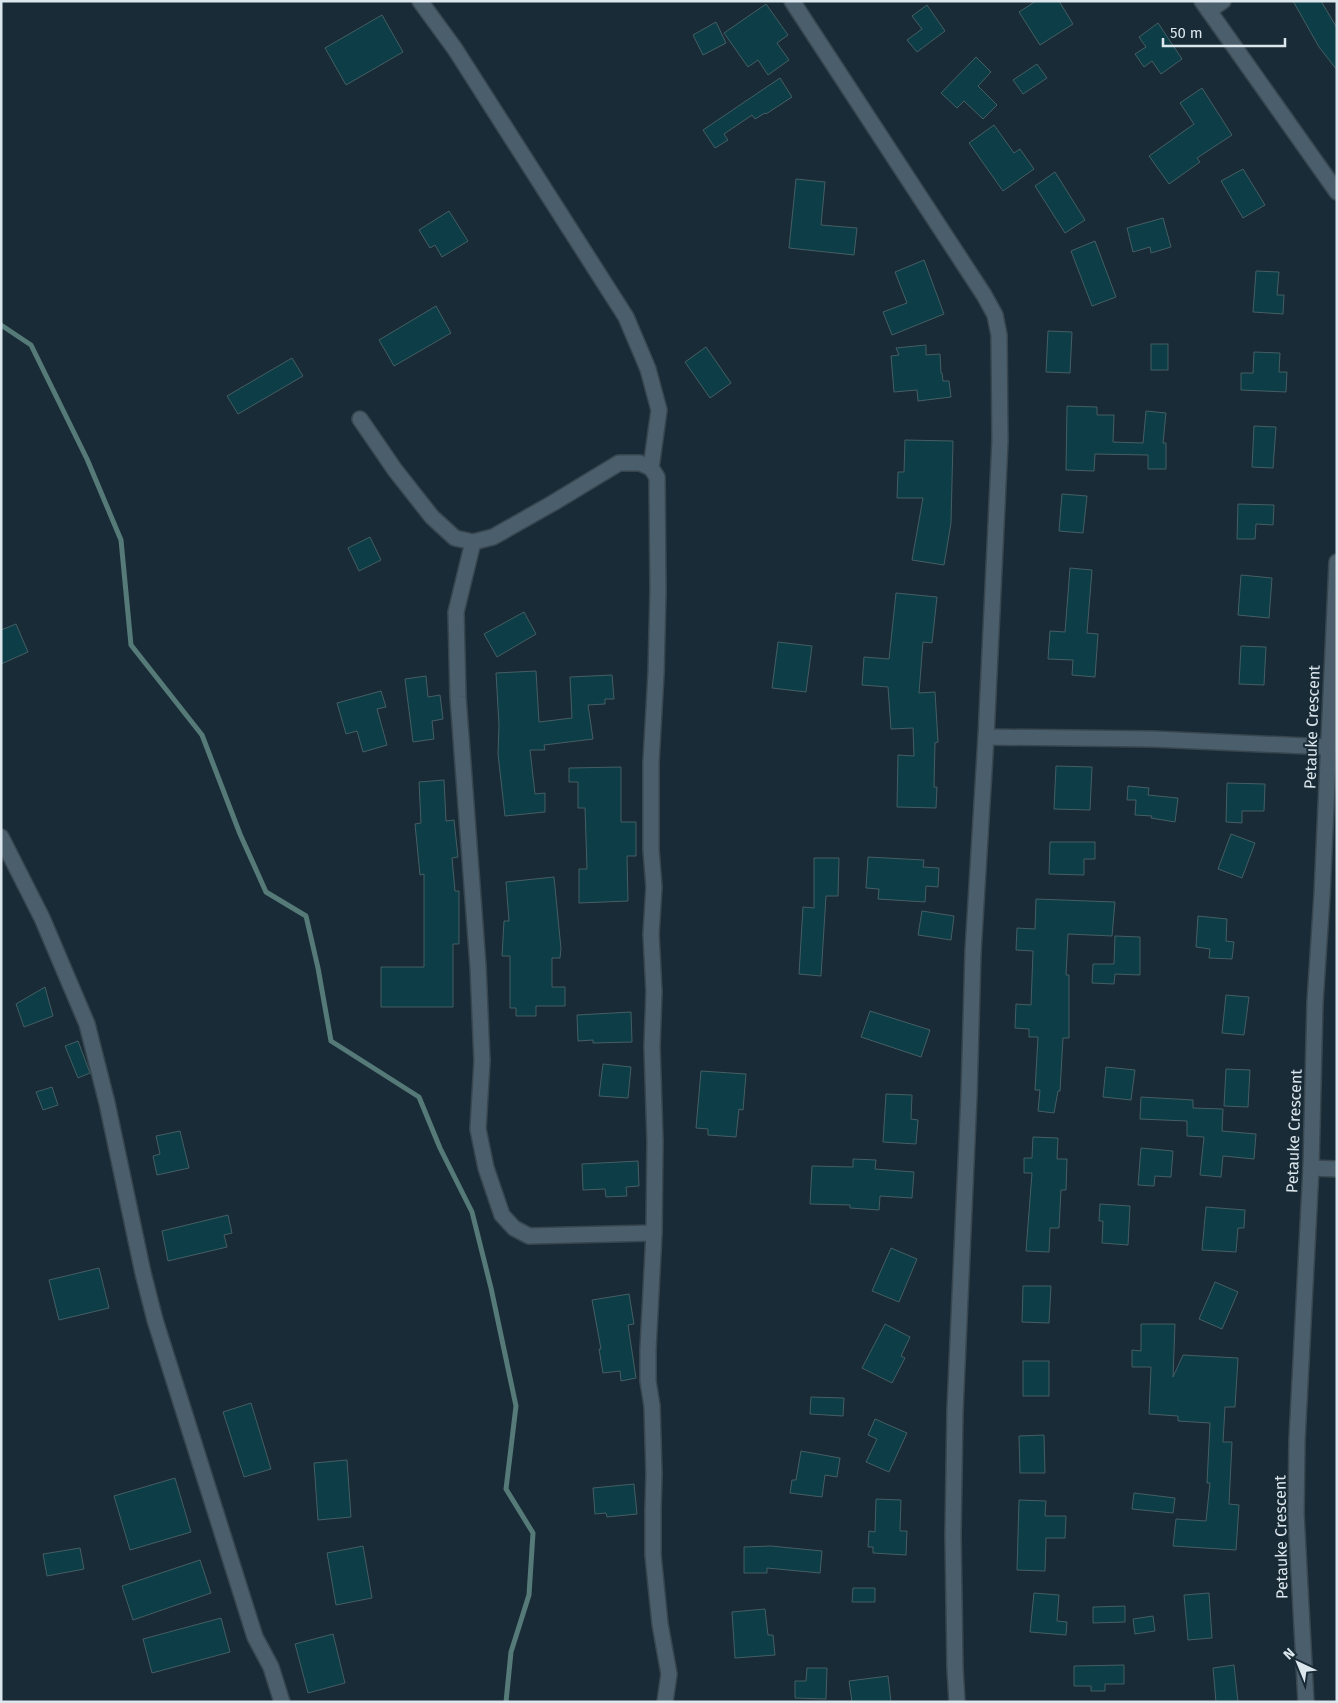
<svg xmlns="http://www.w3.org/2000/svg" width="1338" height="1703" font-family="'Fira Sans',sans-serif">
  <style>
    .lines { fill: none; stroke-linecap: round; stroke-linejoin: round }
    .stream { stroke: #557a78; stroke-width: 5 }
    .building { fill: #0d3e47; stroke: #455e63 }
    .street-casing { stroke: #37464f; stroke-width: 18 }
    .street { stroke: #4b5e6b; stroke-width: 15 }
    .labels { text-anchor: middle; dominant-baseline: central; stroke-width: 4; stroke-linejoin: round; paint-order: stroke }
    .street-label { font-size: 16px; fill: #dbe6ed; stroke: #192b36 }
  </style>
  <rect width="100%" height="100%" fill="#192b36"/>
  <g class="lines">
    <path class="stream" d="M1,325L31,345L87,459L121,540L131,645L202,735L240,834L266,892L306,916L318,968L331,1041L419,1097L440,1148L472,1212L491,1288L516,1406L506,1489L533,1533L529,1595L511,1652L506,1702"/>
  </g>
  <g class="building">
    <path d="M1036,1H1059L1073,24L1040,45L1019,12Z"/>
    <path d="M1293,1H1321L1337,28V70L1319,47Z"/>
    <path d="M766,4L788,35L777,43L789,60L768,75L758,60L748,67L724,33Z"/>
    <path d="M927,5L945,31L917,52L907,40L922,29L912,16Z"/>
    <path d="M382,15L403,52L346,85L325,48Z"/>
    <path d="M716,22L726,43L703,55L693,35Z"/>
    <path d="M1158,23L1182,59L1161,74L1152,61L1144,67L1135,54L1146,47L1139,37Z"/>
    <path d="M976,57L991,72L978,86L997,105L983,119L964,101L957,108L941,93Z"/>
    <path d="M1037,64L1047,78L1023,94L1013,80Z"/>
    <path d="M780,78L792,97L766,114L765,113L755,119L752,115L724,134L728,140L715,148L703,130Z"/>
    <path d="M1202,88L1232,135L1197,158L1200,162L1169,184L1149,156L1194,124L1180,103Z"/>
    <path d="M994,125L1014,153L1020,149L1034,169L1003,191L969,143Z"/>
    <path d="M1243,169L1265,205L1243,218L1221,181Z"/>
    <path d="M1055,172L1085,220L1065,233L1035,186Z"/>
    <path d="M796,179L825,182L821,225L857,228L854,255L789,248Z"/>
    <path d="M449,211L468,241L442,257L435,245L430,248L419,230Z"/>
    <path d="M1163,218L1171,247L1151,253L1150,247L1133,252L1127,228Z"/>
    <path d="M1095,241L1116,297L1092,306L1071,251Z"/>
    <path d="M924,260L944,314L892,335L883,312L907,303L895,272Z"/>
    <path d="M1256,271L1279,272L1277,295H1284L1283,314L1253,312Z"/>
    <path d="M436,306L451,333L394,366L379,340Z"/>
    <path d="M1048,331L1072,332L1070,373L1046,372Z"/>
    <rect x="1151" y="344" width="17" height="26"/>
    <path d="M926,345V355L940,354L941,373H942L943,381H949L951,397L918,401L917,390L894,392L891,356L899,355L896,348Z"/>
    <path d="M706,347L731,383L710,398L685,362Z"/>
    <path d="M1254,352L1280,353L1279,372H1287L1286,392L1241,390V373H1253Z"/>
    <path d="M292,358L303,376L238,414L227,396Z"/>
    <path d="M1067,406L1097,407V415H1114L1113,442L1143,443L1146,411L1166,413L1163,443H1166V469H1148V455L1095,454L1094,471L1066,470Z"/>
    <path d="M1254,426L1276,427L1273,468L1252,467Z"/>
    <path d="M905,440L953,441L951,523L944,565L912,560L923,498H897L898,472H904Z"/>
    <path d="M1062,494L1087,496L1083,533L1059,531Z"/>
    <path d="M1238,504L1274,505L1273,525L1256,524L1255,539H1237Z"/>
    <path d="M370,537L381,560L359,571L348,548Z"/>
    <path d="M1070,568L1092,570L1087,633L1098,634L1095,677L1072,675L1073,660L1048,659L1050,631L1065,632Z"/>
    <path d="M1241,575L1272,578L1269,618L1238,615Z"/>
    <path d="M896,593L937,597L932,643L923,642L919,693L935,692L938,742L935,743L934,787H937L936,808L897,807L898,755L914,756L913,728L891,729L888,687L862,685L864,657L889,659Z"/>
    <path d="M524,612L536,634L497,657L484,634Z"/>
    <path d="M16,624L28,652L1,664V630Z"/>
    <path d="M778,642L812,646L806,692L772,688Z"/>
    <path d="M1241,646L1266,647L1264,685L1239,684Z"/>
    <path d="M536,671L539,722L572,718L570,677L612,675L614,699H605V704L588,705L593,739L544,745L545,750H530L535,794L545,793V812L505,816L498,754L499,725L496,673Z"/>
    <path d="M426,676L428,697L440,695L443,719L432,721L434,739L413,742L405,679Z"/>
    <path d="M381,691L386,707L377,709L387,745L363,752L357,731L346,734L337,703Z"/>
    <path d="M1056,766L1092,767L1090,810L1054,809Z"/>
    <path d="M621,767V822H636V856H627L628,901L579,903V869H587L585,808H578V782H569V768Z"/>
    <path d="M444,780L446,821L454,820L458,857L452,858L455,891H459V944H453V1007H381V967H424V874L420,875L415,824L421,823L419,782Z"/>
    <path d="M1227,783L1265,784L1264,811H1242V823L1226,822Z"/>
    <path d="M1128,786L1149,788L1148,795L1178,798L1175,822L1151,818L1152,816L1135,815L1136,800H1127Z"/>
    <path d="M1231,834L1255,843L1242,878L1218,869Z"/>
    <path d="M1050,842H1095V859H1084V875L1049,874Z"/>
    <path d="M868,857L924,860L923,867L939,868L938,887L926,886L925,902L878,899L879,889L866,888Z"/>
    <path d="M814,858H839L838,896H826L821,976L799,974L803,907L814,908Z"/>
    <path d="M554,877L561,949L560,958H552V987H565V1006H536V1016H516V1008H510V956H502L504,921H509L506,882Z"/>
    <path d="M1036,899L1115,902L1112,936L1068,934L1066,975H1069V1038H1063L1060,1091H1058L1054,1113L1038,1111L1040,1090H1035L1038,1037H1029V1029L1015,1028L1016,1004L1031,1005L1033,951L1016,950L1017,928L1035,929Z"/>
    <path d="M922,911L954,916L951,940L918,935Z"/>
    <path d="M1198,916L1227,919L1226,941L1234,942L1232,959L1209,958L1210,949L1196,947Z"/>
    <path d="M1115,936L1140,937V975L1115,974L1114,984L1092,983L1093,964H1114Z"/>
    <path d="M45,987L53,1016L24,1027L16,1004Z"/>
    <path d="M1226,995L1249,997L1244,1035L1222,1033Z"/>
    <path d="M870,1011L930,1030L921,1057L861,1037Z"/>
    <path d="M631,1012L632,1042L593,1043V1040L578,1041L577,1015Z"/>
    <path d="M78,1041L90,1073L78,1078L65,1046Z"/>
    <path d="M603,1064L631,1067L628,1098L599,1096Z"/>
    <path d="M1106,1067L1135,1070L1131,1100L1103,1097Z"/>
    <path d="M1226,1069L1250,1070L1248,1107L1224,1106Z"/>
    <path d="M701,1071L746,1074L743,1110L739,1109L736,1137L708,1135V1129L696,1128Z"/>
    <path d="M52,1087L58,1105L43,1110L36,1092Z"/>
    <path d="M886,1094L912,1095L911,1119L918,1120L916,1144L883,1142Z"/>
    <path d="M1141,1097L1193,1100V1108L1223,1109L1222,1131L1256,1134L1254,1159L1223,1156L1221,1177L1200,1175L1204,1137L1187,1136V1121L1140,1119Z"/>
    <path d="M180,1131L189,1168L157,1175L153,1156L160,1154L156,1136Z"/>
    <path d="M1033,1137L1058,1138L1057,1159H1067L1066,1190H1061L1059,1228H1050L1049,1252L1026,1251L1032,1173H1024V1158H1032Z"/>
    <path d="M1141,1148L1173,1151L1171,1177L1155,1176L1154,1186L1138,1185Z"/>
    <path d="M853,1159L876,1160L875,1169L914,1172L912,1198L880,1196L879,1210L850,1208V1205L810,1204L812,1166L853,1167Z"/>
    <path d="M638,1161L639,1186L626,1187L627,1196L606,1197L605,1189L583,1190L582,1164Z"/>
    <path d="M1100,1204L1130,1206L1128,1245L1102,1243L1103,1221H1099Z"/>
    <path d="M1206,1207L1245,1210L1244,1228H1238L1236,1252L1202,1250Z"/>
    <path d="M228,1215L232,1233L224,1235L227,1247L168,1261L162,1231Z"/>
    <path d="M891,1248L917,1259L899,1302L872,1291Z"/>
    <path d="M99,1268L109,1308L59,1320L49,1280Z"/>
    <path d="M1215,1282L1238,1292L1222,1329L1199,1319Z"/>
    <path d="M1023,1286H1051L1049,1323L1022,1322Z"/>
    <path d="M629,1294L634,1324L628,1325L636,1378L621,1381L620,1371L603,1373L599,1349H601L592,1300Z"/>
    <path d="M885,1324L910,1337L901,1356L905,1358L892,1383L862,1368Z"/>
    <path d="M1141,1324H1175L1173,1377L1183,1355L1238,1358L1235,1407H1225L1223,1442H1232L1229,1504L1239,1505L1236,1550L1173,1546L1176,1519L1206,1521L1210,1483H1207L1210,1423L1178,1421V1416L1149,1414L1151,1367H1132V1350L1141,1351Z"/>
    <rect x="1023" y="1361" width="26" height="35"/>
    <path d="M811,1397L844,1398L843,1416L810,1414Z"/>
    <path d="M251,1403L271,1469L244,1477L223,1412Z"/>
    <path d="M875,1419L907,1433L889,1472L866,1462L877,1439L868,1435Z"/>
    <path d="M1044,1435L1045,1473H1020L1019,1436Z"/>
    <path d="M801,1451L840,1458L837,1477L825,1475L822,1497L790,1493L792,1480H796Z"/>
    <path d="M347,1460L351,1517L318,1520L314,1463Z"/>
    <path d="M175,1478L191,1532L130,1550L114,1496Z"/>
    <path d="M634,1484L637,1514L607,1517L606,1513L595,1514L593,1488Z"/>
    <path d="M1134,1493L1175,1498L1173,1513L1132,1509Z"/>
    <path d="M876,1499L901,1500L900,1531H907L906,1555L873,1553V1547H868L869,1531L875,1532Z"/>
    <path d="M1019,1500L1046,1501L1045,1516H1066L1065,1538H1046L1045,1571L1017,1570Z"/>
    <path d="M363,1546L372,1598L336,1605L327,1553Z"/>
    <path d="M771,1546L822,1551L820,1573L767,1568V1573H744V1547Z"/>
    <path d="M80,1548L84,1569L47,1576L43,1554Z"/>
    <path d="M200,1560L211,1593L133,1620L122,1586Z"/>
    <path d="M853,1588H875V1602H852Z"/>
    <path d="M1034,1593L1059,1595L1057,1621L1067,1622L1066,1635L1030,1632Z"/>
    <path d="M1209,1593L1212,1638L1188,1640L1184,1595Z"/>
    <path d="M1125,1606V1622L1093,1623V1607Z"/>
    <path d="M765,1609L768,1635H773L775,1655L735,1658L732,1612Z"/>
    <path d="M1153,1616L1155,1631L1135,1634L1133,1619Z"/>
    <path d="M221,1618L230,1652L152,1673L143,1639Z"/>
    <path d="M333,1634L345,1683L308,1693L295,1644Z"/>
    <path d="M1124,1665V1684H1105V1691H1091V1686H1074V1666Z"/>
    <path d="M1234,1665L1238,1702H1216L1213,1668Z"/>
    <path d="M807,1668H827L826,1699L795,1698V1681H806Z"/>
    <path d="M888,1676L891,1702H852L849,1681Z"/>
  </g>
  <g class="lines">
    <defs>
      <g id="street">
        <path d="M420,1L455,49L626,317L648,369L659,410L651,468"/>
        <path d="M792,1L984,295L995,315L999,335L1000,441L986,737L973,952L969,1095L955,1410L953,1535L955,1668L957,1702"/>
        <path d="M1202,1L1337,192"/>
        <path d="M1209,11L1223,1"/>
        <path d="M360,419L395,470L432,517L455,538L473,542L493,537L553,503L619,463H640L651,468L657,477L658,591L656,674L651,762V850L654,887L651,934L654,992L652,1046L655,1141L654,1233L648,1349V1381L652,1406L654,1474L653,1510V1555L660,1624L669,1674L665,1702"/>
        <path d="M473,542L456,612L458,697L478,966L482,1061L478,1129L486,1168L502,1215L514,1228L529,1236L654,1233"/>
        <path d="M986,737L1153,739L1328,747"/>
        <path d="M1,837L42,918L87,1024L107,1103L143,1273L155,1320L255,1637L271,1667L282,1702"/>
        <path d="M1311,1168L1337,1169"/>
        <path d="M1306,1702L1296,1514L1297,1440L1311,1168L1315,1002L1322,895L1337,562"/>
      </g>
    </defs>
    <use href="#street" class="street-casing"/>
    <use href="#street" class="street"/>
  </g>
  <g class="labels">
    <g class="street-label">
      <text transform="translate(1312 727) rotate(-88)">Petauke Crescent</text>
      <text transform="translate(1294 1131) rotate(-88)">Petauke Crescent</text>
      <text transform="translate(1281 1537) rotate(-91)">Petauke Crescent</text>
    </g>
  </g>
  <rect width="1338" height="1703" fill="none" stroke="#dbe6ed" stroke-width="5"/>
  <g transform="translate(1298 1663) rotate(316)" stroke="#192b36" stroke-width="4" paint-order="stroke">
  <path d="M0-4L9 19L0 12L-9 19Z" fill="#dbe6ed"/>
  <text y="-8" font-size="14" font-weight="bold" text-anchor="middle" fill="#dbe6ed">N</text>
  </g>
  <path d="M1163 38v8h122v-8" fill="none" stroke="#dbe6ed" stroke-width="2.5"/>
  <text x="1170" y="38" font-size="15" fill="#dbe6ed" stroke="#192b36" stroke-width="4" paint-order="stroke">50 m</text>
</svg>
